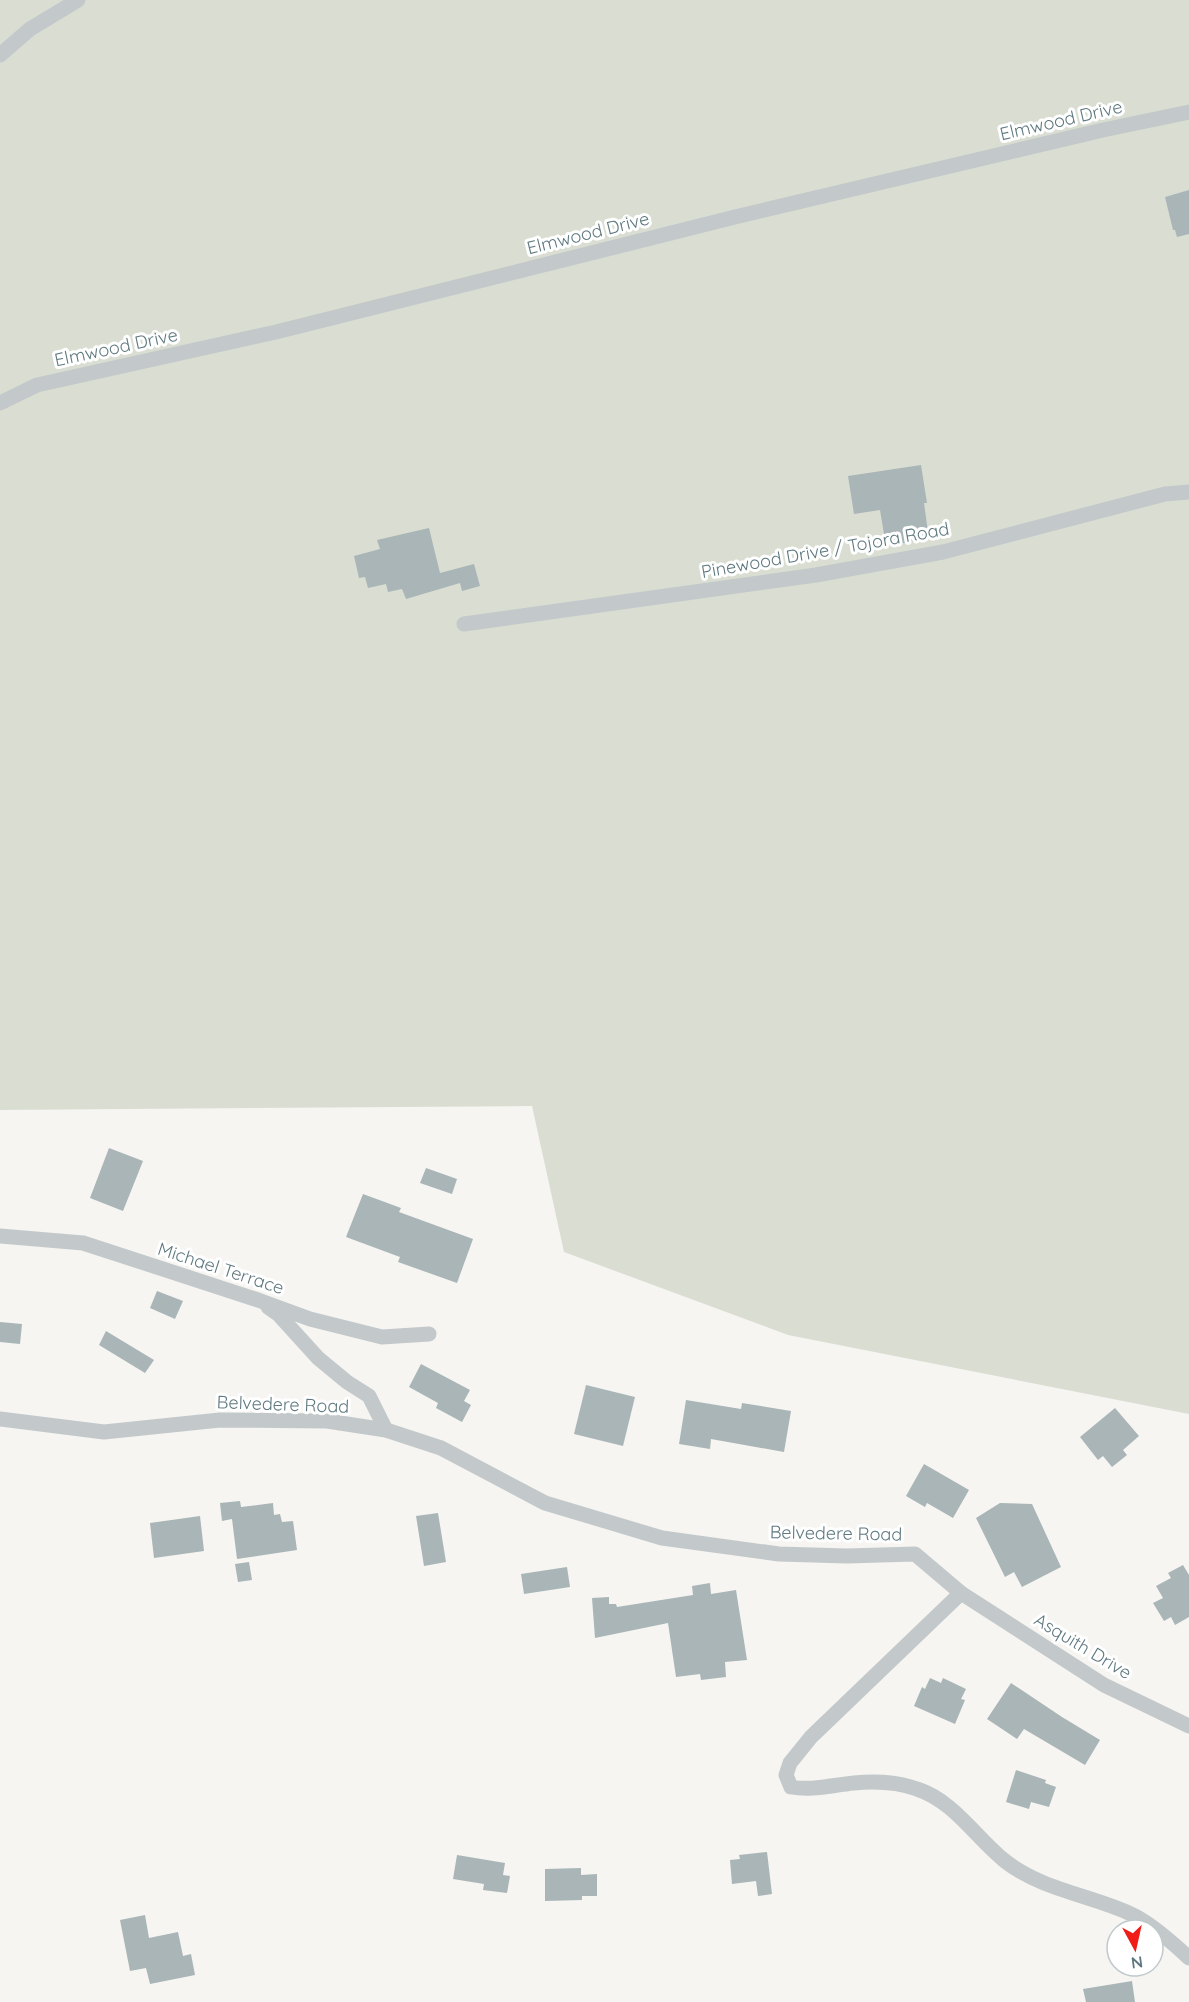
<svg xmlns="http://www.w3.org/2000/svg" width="1189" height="2002" font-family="Quicksand,sans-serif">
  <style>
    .green { fill: #daded2 }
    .building { fill: #a9b5b7 }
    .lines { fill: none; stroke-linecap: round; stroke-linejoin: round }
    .street { stroke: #c3c9ca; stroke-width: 15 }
    .labels { text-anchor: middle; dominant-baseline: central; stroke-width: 6; stroke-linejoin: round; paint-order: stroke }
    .street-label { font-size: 18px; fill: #5e787f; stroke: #fff }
  </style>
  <rect width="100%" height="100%" fill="#f6f5f2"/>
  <path class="green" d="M0,0H1189V1414L788,1335L564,1252L532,1106L0,1110Z"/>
  <g class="building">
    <path d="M1189,190V234L1177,237L1175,230H1173L1165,197Z"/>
    <path d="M921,465L927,503H924L929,539L886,546L880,510L854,514L848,476Z"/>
    <path d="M429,528L440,573L474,564L480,586L462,591L460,583L406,599L402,589L388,592L386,584L368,588L365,577L359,578L354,556L380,549L377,540Z"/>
    <path d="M109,1148L143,1161L123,1211L90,1198Z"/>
    <path d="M426,1168L457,1179L452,1194L420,1183Z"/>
    <path d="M363,1194L401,1208L399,1212L473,1239L457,1283L398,1262L400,1257L346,1237Z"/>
    <path d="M157,1291L183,1301L175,1319L150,1308Z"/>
    <path d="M0,1322L22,1324L20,1344L0,1342Z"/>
    <path d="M106,1331L154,1360L145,1373L99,1345Z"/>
    <path d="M421,1364L470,1390L464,1401L471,1405L462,1422L436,1408L438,1403L409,1387Z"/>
    <path d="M586,1385L635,1397L623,1446L574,1434Z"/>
    <path d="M686,1400L741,1409L742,1403L791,1411L784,1452L711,1439L710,1449L679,1444Z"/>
    <path d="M1115,1408L1139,1436L1123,1450L1127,1455L1112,1467L1103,1456L1098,1460L1080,1437Z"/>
    <path d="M924,1464L969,1490L953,1518L927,1503L925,1507L906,1496Z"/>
    <path d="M240,1501L241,1507L273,1503L274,1515L280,1514L282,1522L293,1521L297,1550L237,1559L232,1519L222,1521L220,1503Z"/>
    <path d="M1000,1503L1032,1504L1061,1567L1022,1587L1014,1572L1005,1577L976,1518Z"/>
    <path d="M438,1513L446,1562L424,1566L416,1516Z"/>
    <path d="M200,1516L204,1551L154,1558L150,1523Z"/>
    <path d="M249,1562L252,1580L238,1582L235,1564Z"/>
    <path d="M1183,1565L1189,1575V1617L1175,1625L1171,1617L1164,1621L1153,1603L1163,1598L1156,1586L1171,1578L1168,1573Z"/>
    <path d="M567,1567L570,1587L524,1594L521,1574Z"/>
    <path d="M710,1583L711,1594L736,1590L747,1660L725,1662L726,1677L701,1680L700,1674L676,1677L668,1623L595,1638L592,1598L609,1597V1604H616L617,1607L693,1595L692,1586Z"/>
    <path d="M930,1678L941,1683L943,1678L966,1689L961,1699L965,1700L955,1724L914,1706L922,1687L925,1689Z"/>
    <path d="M1011,1683L1062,1717L1100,1740L1085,1765L1024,1729L1017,1739L987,1719Z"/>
    <path d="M1016,1770L1046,1780L1045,1783L1056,1787L1049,1807L1031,1802L1029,1809L1006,1802Z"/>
    <path d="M767,1852L772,1894L758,1896L756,1881L732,1884L730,1860L740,1859L739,1855Z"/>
    <path d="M457,1855L505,1863L503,1875L510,1876L507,1893L483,1890L484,1884L453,1879Z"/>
    <path d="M581,1868V1875L597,1874V1896H582V1900L545,1901V1869Z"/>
    <path d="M145,1915L149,1938L178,1932L183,1956L191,1954L195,1975L150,1984L146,1968L130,1971L120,1920Z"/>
    <path d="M1132,1981L1135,2002H1086L1083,1989Z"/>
  </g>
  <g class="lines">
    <g class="street">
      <path d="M0,55L30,29L78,0"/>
      <path d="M0,403L37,385L276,332L739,216L1103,130L1189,112"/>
      <path d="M464,624L816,575L943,552L1165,494L1189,492"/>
      <path d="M0,1236L83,1243L258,1300L310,1319L382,1337L429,1334"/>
      <path d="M268,1307L278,1314L318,1358L347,1382L369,1396L386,1430"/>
      <path d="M0,1419L104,1432L220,1420L327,1421L386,1430L441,1448L545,1503L662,1538L779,1554L847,1556L915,1554L961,1593L1104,1685L1189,1726"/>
      <path d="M961,1593L811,1737L790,1763L786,1775L791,1787C812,1791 832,1785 854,1783C875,1781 897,1782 917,1789C954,1801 976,1838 1005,1861C1042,1890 1090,1895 1131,1914C1149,1922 1174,1944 1189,1958"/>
    </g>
  </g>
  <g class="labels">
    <g class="street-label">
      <text transform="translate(1061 120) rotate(-13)">Elmwood Drive</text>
      <text transform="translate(588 233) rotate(-14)">Elmwood Drive</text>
      <text transform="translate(116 347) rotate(-12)">Elmwood Drive</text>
      <text transform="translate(825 550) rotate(-10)">Pinewood Drive / Tojora Road</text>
      <text transform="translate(221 1268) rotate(18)">Michael Terrace</text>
      <text transform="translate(283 1404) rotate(2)">Belvedere Road</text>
      <text transform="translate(836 1533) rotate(1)">Belvedere Road</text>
      <text transform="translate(1083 1646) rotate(31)">Asquith Drive</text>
    </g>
  </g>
  <g transform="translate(1135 1948) rotate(172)"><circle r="28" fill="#ffffff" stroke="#bfc9cc" stroke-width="1.5"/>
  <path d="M0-4.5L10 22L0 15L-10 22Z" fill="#f01c18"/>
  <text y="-9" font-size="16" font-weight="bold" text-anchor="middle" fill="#5e787f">N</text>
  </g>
</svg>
